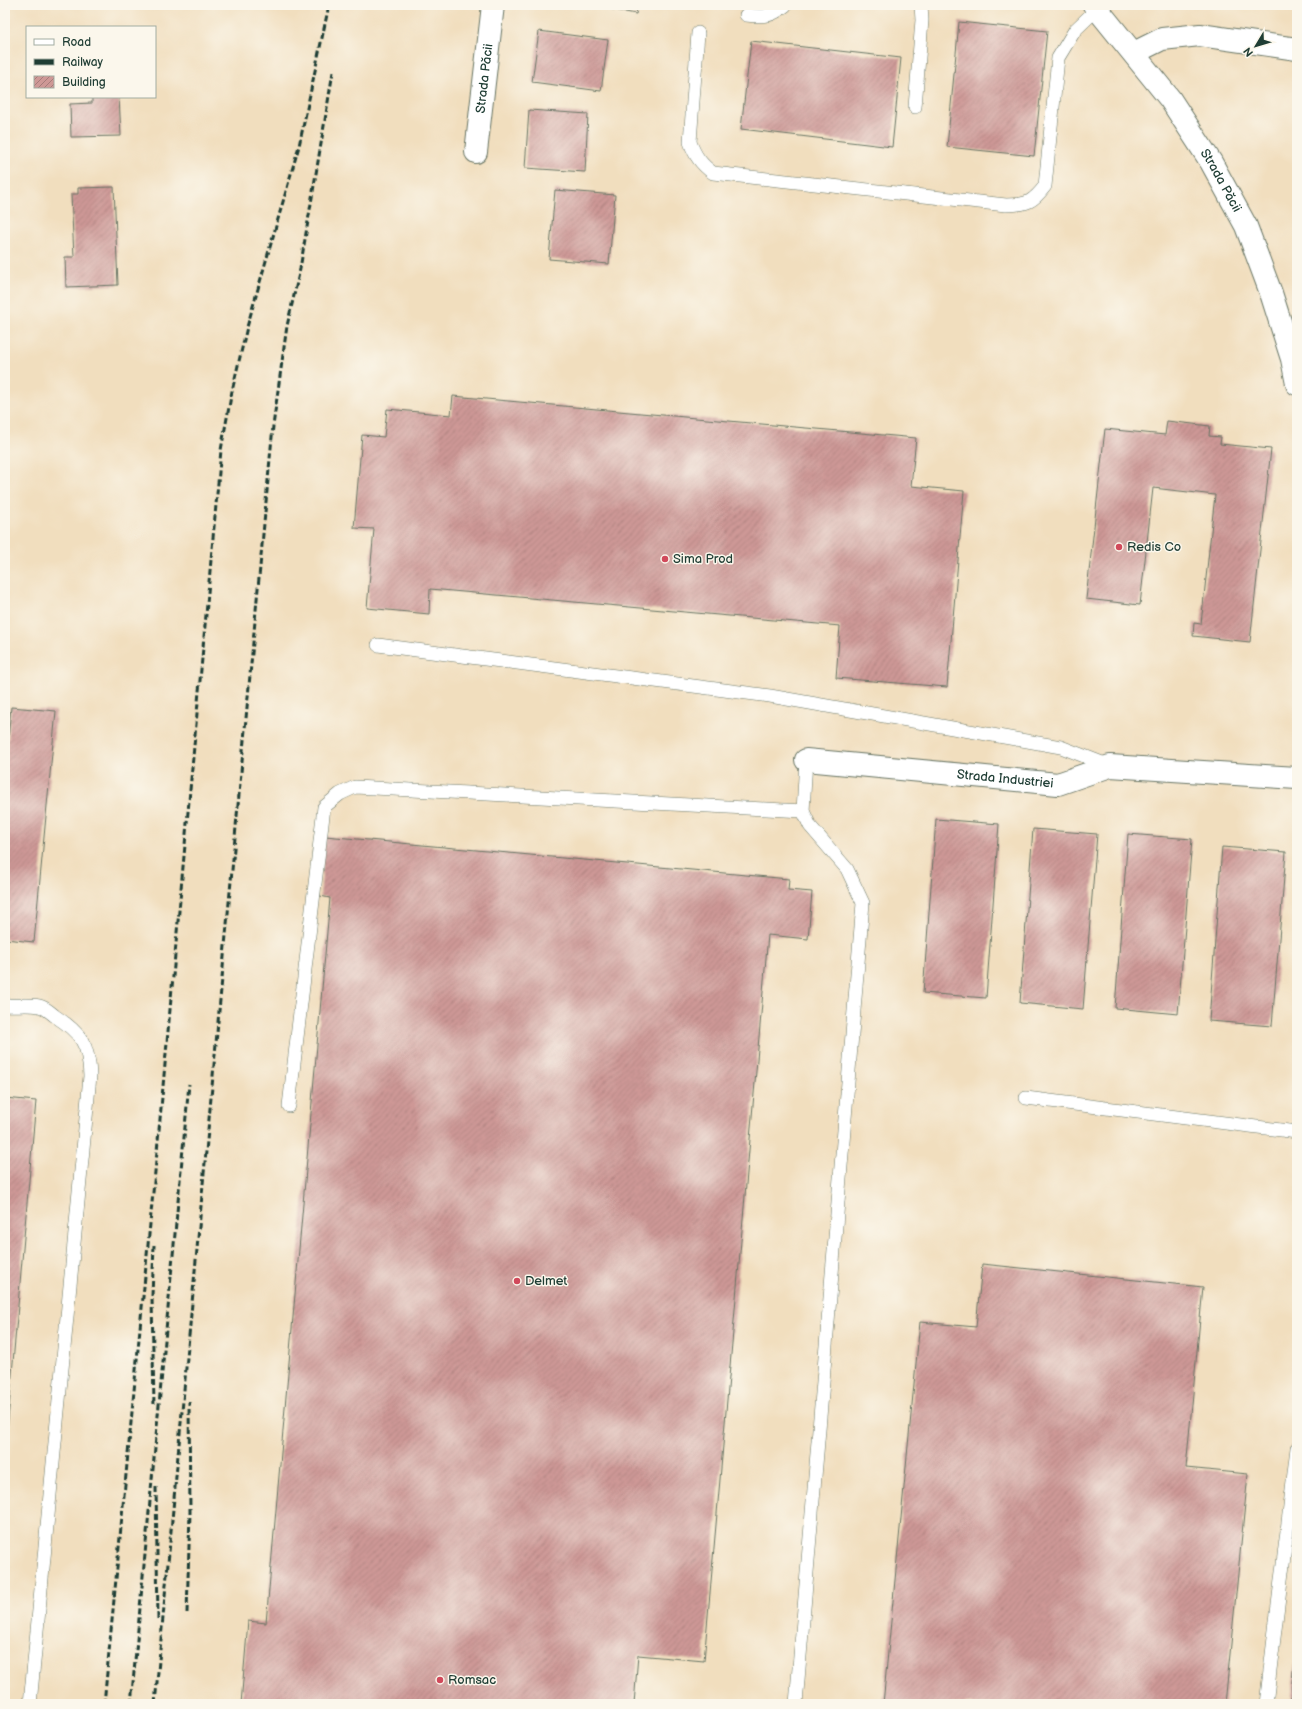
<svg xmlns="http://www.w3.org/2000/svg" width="1302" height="1709" font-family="'Balsamiq Sans',sans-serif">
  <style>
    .building { fill: url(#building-hatch) }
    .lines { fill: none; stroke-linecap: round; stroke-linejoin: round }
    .service-casing { stroke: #687564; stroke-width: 14 }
    .minor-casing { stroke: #687564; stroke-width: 24 }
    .service { stroke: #fff; stroke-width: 13 }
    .minor { stroke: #fff; stroke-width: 22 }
    .rail { stroke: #1f3d34; stroke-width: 3; stroke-dasharray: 6 3; stroke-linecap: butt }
    .poi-dot { fill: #d1495b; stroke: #fbf7ec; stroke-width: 1.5 }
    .labels { text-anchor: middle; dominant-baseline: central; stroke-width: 3; stroke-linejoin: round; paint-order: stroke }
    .street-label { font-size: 13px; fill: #1f3d34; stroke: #fbf7ec }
    .poi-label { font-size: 13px; fill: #1f3d34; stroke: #fbf7ec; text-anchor: start }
  </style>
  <defs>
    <pattern id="building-hatch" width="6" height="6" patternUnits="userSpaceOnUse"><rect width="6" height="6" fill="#ce9896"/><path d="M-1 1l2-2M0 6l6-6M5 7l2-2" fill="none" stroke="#a77d7b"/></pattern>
  </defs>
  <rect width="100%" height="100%" fill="#fbf7ec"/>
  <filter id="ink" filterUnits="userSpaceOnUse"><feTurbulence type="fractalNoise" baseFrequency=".025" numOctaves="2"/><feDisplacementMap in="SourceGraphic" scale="8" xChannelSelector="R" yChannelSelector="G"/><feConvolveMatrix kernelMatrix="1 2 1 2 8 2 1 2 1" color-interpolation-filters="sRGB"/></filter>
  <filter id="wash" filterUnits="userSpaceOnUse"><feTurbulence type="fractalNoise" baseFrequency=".012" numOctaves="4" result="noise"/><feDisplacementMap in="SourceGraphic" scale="16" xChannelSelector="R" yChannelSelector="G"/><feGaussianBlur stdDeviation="0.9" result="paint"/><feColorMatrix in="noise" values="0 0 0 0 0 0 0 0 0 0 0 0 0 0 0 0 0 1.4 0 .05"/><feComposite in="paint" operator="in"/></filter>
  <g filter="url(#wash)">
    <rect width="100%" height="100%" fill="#f1debe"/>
    <g id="blocks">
      <g class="building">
        <path d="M588,5H638L636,14Z"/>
        <path d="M959,22L1047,31L1034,156L947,147Z"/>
        <path d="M539,31L608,40L601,91L532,82Z"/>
        <path d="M751,41L901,58L892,147L741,129Z"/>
        <path d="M92,97H119L121,136L71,137L70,104L92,103Z"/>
        <path d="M529,110L588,114L585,172L525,168Z"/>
        <path d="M114,187L118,285L66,287L65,257H74L71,194H78V188Z"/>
        <path d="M555,190L615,195L609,264L549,259Z"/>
        <path d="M453,396L916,438L911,486L964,491L947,687L836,678L840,626L430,589L429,614L367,608L374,529L354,528L362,435L384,437L387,409L451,415Z"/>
        <path d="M1167,421L1210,426L1209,436L1221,437L1220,444L1271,449L1250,642L1193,636L1194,623L1201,624L1215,495L1153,488L1140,605L1086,599L1105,429L1165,435Z"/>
        <path d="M11,707L56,711L34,942L5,939V774Z"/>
        <path d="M936,819L999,824L986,998L923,993Z"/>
        <path d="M1033,829L1097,834L1083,1009L1020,1003Z"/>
        <path d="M1128,834L1192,839L1178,1014L1115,1008Z"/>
        <path d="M325,836L789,879L788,890L812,892L808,939L768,935L704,1661L638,1655L634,1704H241L248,1621L266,1623L330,898L320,896Z"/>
        <path d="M1222,847L1286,852L1272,1026L1209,1021Z"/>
        <path d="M5,1098L36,1101L6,1442H5Z"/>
        <path d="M982,1264L1203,1287L1186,1468L1248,1474L1225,1704H883L920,1322L976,1327Z"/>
        <path d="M1296,1652L1297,1704H1291Z"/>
      </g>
    </g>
  </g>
  <g filter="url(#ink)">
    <use href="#blocks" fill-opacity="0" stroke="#687564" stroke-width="1"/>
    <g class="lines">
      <defs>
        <g id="service">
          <path d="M746,15C764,17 771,17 786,5"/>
          <path d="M698,33L690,142C695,156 701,164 713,173L1006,205C1027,205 1033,202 1045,186L1058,58L1075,30L1097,9"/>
          <path d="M915,107L922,20L921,5"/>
          <path d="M378,645L770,696L1061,747L1110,766"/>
          <path d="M5,1005C16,1006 28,1004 39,1006C45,1007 51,1013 55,1016C81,1033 89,1044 90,1076L30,1704"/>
          <path d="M1026,1098L1297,1132"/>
          <path d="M289,1106L324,807L340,794L355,787L803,811"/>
          <path d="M796,1704L863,903L847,869L810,826L803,811L806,760"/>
          <path d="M1266,1704L1297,1448"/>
        </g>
        <g id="minor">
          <path id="s1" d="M1094,5L1170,99L1211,162L1246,226L1271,293L1292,359L1297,384"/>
          <path d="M1134,53L1162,39L1200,35L1297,49"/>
          <path id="s2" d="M476,152L493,5"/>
          <path id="s3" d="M806,760L1058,784L1110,766L1297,778"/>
        </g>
      </defs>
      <use href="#service" class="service-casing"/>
      <use href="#minor" class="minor-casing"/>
      <use href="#service" class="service"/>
      <use href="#minor" class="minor"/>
      <g class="rail">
        <path d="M154,1245L152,1296L154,1407"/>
        <path d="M156,1487L158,1619"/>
        <path d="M187,1613L190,1512L189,1402"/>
        <path d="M104,1704L159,1130L221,450L232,391L247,327L299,146L329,5"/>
        <path d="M131,1704L189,1084"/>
        <path d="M155,1704L273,426L287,326L300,269L333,72"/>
      </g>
    </g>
  </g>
  <g class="poi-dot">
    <circle cx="1119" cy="547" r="4"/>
    <circle cx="665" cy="559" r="4"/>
    <circle cx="517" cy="1281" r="4"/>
    <circle cx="440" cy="1680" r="4"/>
  </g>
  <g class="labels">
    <g class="street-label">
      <text stroke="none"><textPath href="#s2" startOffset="74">Strada Păcii</textPath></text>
      <text stroke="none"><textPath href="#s1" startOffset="217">Strada Păcii</textPath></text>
      <text stroke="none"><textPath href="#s3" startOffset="200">Strada Industriei</textPath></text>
    </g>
    <g class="poi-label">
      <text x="1127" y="547">Redis Co</text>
      <text x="673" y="559">Sima Prod</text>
      <text x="525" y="1281">Delmet</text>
      <text x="448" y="1680">Romsac</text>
    </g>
  </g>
  <rect width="1302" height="1709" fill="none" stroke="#fbf7ec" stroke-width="20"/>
  <rect x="26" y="26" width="130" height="72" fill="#fbf7ec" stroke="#a3ada2"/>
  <rect x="34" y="39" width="20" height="6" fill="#ffffff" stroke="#a3ada2"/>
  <text x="62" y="46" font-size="12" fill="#1f3d34">Road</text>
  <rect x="34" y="59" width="20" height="6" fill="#1f3d34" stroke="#a3ada2"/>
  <text x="62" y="66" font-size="12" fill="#1f3d34">Railway</text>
  <rect x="34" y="76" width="20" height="12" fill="url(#building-hatch)" stroke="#a3ada2"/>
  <text x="62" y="86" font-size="12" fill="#1f3d34">Building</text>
  <g transform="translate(1256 46) rotate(232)" stroke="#fbf7ec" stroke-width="3" paint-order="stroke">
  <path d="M0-3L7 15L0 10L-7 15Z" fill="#1f3d34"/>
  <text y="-6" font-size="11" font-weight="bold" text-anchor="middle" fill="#1f3d34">N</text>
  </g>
</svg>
